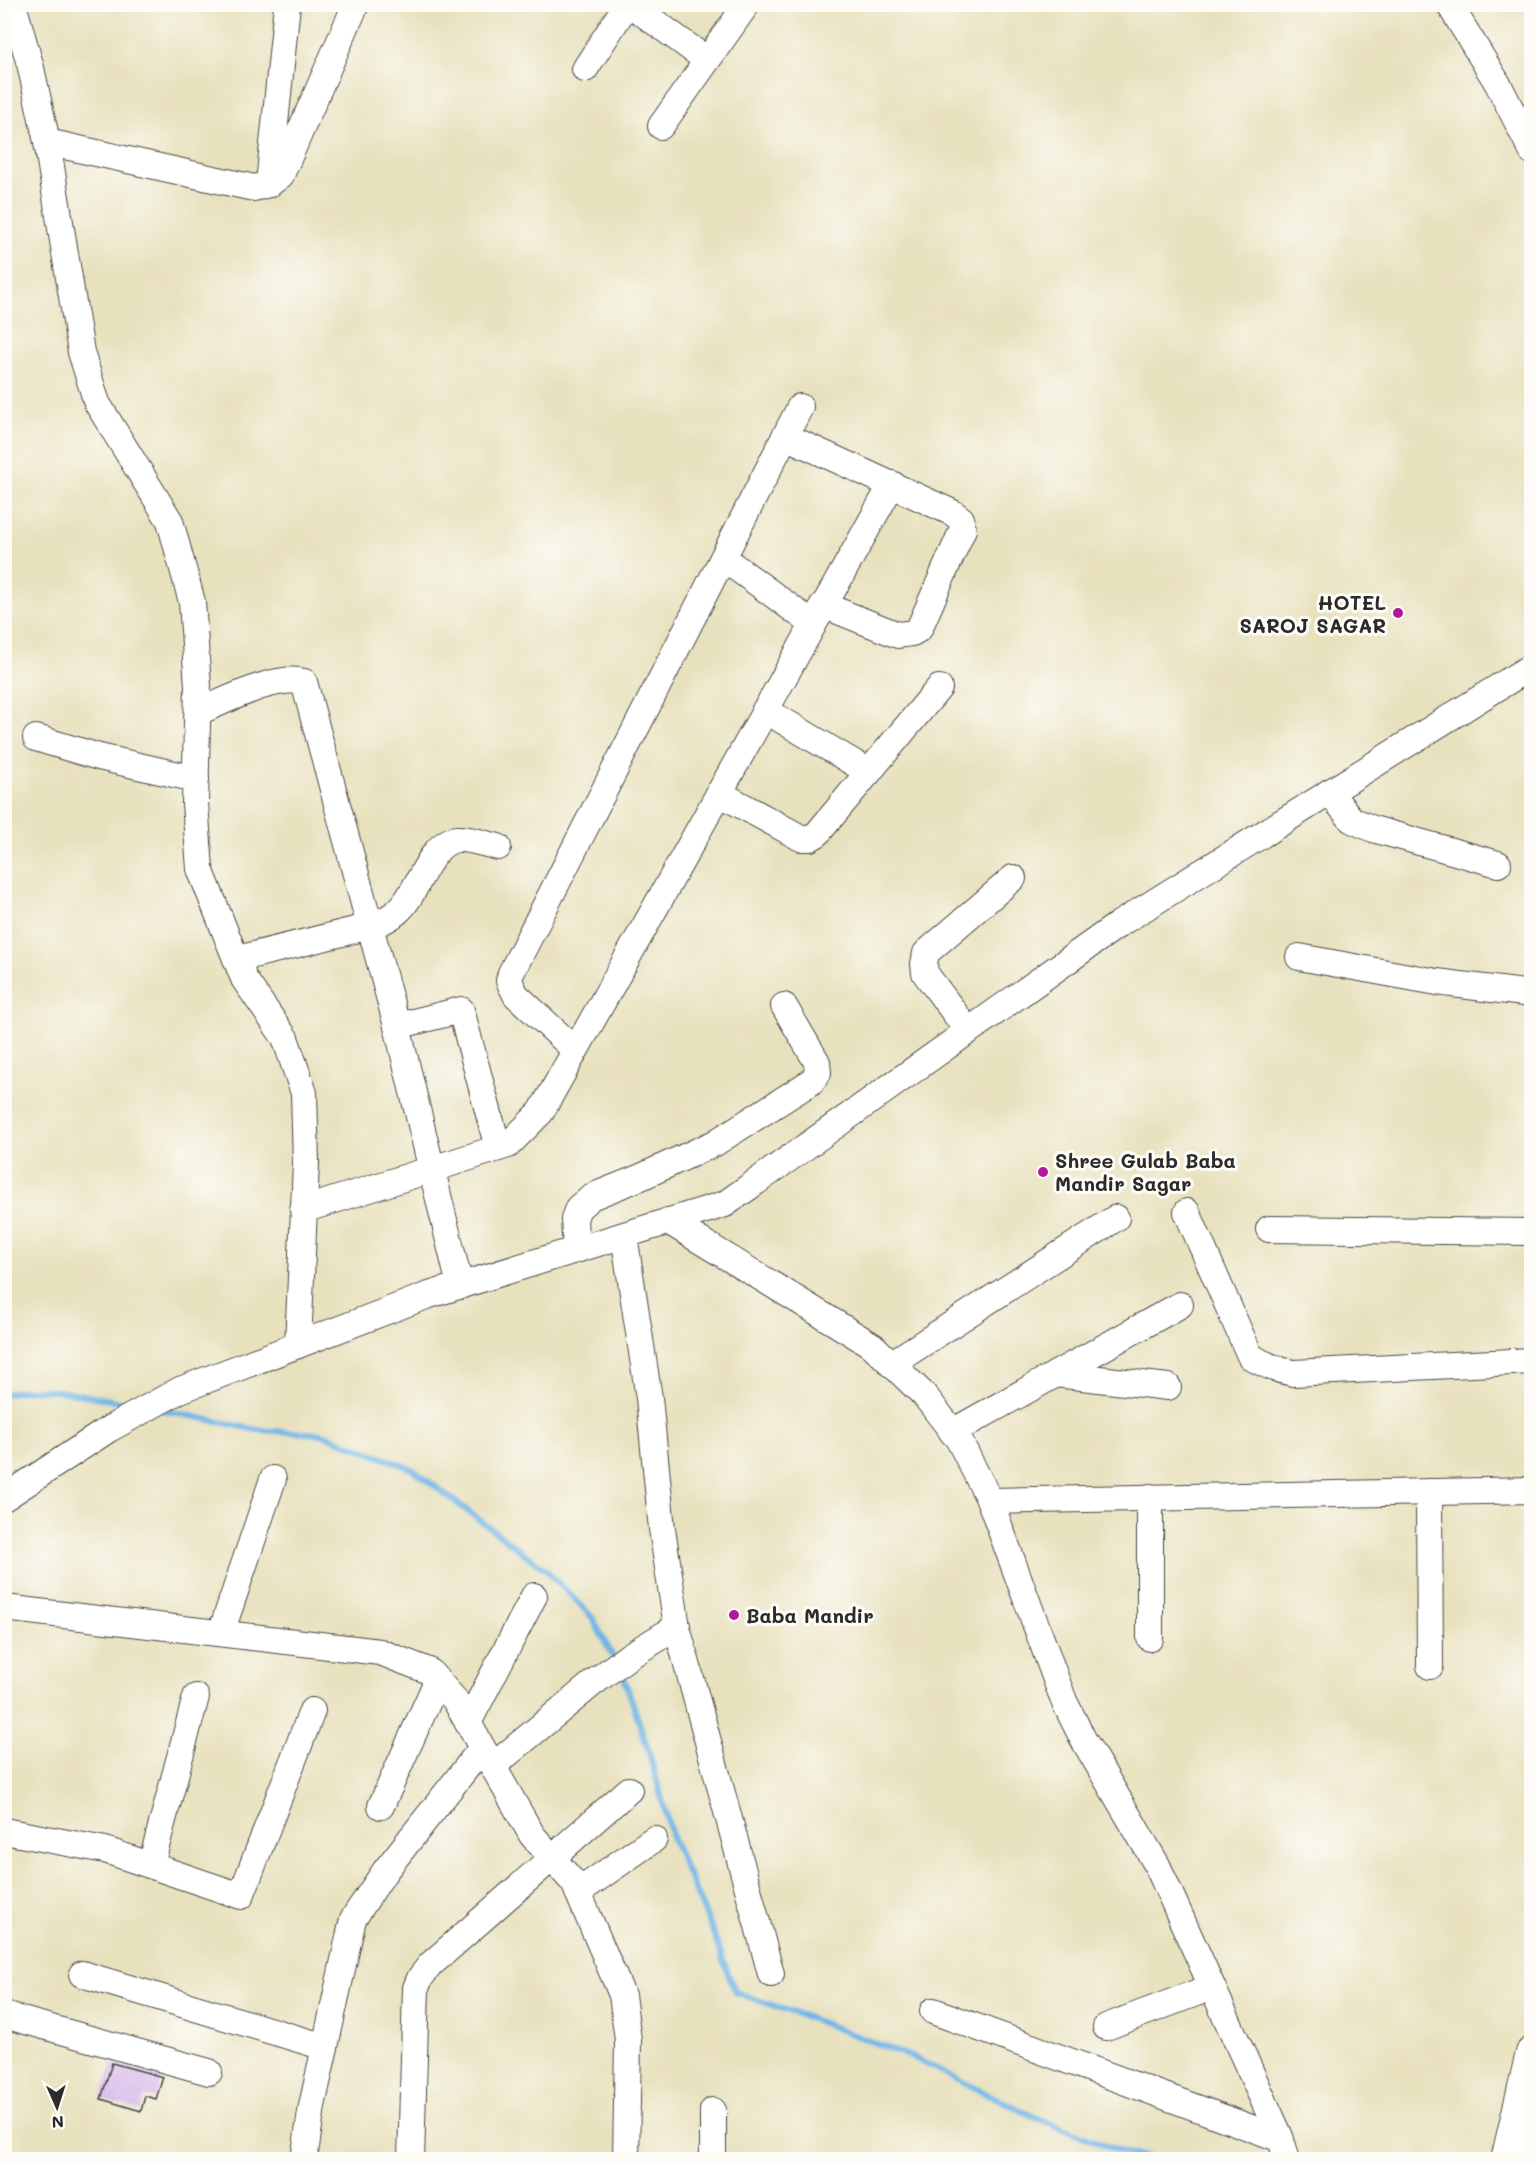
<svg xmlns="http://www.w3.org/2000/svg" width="1536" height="2164" font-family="Mali,sans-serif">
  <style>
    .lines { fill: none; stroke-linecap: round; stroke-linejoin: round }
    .stream { stroke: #6fb5e6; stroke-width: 6 }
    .building { fill: #c7a0e6 }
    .minor-casing { stroke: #474641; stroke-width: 28 }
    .major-casing { stroke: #474641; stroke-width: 34 }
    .minor { stroke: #fff; stroke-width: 26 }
    .major { stroke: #fff; stroke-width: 32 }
    .poi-dot { fill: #b5179e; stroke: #fdfcf7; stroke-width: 2 }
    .labels { text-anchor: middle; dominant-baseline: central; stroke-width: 6; stroke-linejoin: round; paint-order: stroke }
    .poi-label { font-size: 20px; font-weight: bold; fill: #2b2b2b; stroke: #fdfcf7; text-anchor: start }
  </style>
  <rect width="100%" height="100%" fill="#fdfcf7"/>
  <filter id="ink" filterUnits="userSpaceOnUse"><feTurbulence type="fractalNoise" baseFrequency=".0167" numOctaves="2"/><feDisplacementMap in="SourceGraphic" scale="12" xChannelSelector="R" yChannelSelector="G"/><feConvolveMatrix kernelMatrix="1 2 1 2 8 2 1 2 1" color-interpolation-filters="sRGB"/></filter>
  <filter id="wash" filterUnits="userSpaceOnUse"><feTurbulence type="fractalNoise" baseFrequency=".008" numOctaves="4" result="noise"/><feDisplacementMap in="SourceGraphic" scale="24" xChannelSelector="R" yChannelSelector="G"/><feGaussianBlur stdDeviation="1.35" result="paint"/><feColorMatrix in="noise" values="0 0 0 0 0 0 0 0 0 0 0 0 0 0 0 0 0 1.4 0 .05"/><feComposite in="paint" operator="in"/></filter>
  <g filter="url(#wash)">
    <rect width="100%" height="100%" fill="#e8e1be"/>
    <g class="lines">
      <g class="stream">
        <path d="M4,1394C47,1383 92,1397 134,1405"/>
        <path d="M162,1410L258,1430L322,1434L412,1469L546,1570L592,1617L615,1661"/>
        <path d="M620,1670L625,1680L649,1752L673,1840L710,1925L735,1992L820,2022L914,2058L1037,2118L1125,2153L1164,2160"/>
      </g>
    </g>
    <g id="blocks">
      <path class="building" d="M112,2063L163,2077L156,2099L145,2096L141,2111L101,2099Z"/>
    </g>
  </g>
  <g filter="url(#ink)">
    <use href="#blocks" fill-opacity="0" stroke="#474641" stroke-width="1.5"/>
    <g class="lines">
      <defs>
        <g id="minor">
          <path d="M13,4L31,68L47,142L81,352L97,403L170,521L192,602L198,686L195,803L200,869L244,979L285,1038L304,1093L306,1163L298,1345"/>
          <path d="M630,4L707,60"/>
          <path d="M1449,4L1498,84L1532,151"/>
          <path d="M585,69L627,4"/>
          <path d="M661,126L747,4"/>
          <path d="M47,142L254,188L269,184L281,175L356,4"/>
          <path d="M269,184L287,4"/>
          <path d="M785,436L953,513L961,519L963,529L919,629L912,633L898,635L823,605"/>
          <path d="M723,558L813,624"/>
          <path d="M765,710L869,772"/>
          <path d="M198,712C226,701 275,674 304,682L397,1026L461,1010L498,1148"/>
          <path d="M36,738L99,757L196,779"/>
          <path d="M1329,792L1352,820L1373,829L1498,864"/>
          <path d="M719,793L801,838H810L817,834L939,688"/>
          <path d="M1299,957L1437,982L1532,994"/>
          <path d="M237,959L371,926C381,922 391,918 399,910C419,892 428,843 457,839C469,838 486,844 498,847"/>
          <path d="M397,1026L460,1286"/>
          <path d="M968,1031L925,973L924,964L926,953L1013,878"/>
          <path d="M575,1050L516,995L509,981L511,973L800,407"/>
          <path d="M303,1210L508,1145L541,1112L892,484"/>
          <path d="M1187,1212L1250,1356C1264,1365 1276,1370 1293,1373L1532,1361"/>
          <path d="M668,1221L873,1346L925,1396L959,1440L990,1501L1064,1701L1083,1739L1157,1865L1281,2139L1287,2160"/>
          <path d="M1269,1229L1532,1232"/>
          <path d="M624,1235L649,1398L662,1529L677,1627L771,1974"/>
          <path d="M576,1250L574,1219L578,1208L591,1197L641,1177L715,1143L811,1082L818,1073L817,1062L784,1006"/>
          <path d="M891,1364L1116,1218"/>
          <path d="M1056,1374L1168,1387"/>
          <path d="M952,1432L1180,1305"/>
          <path d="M1429,1492L1430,1666"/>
          <path d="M4,1498L109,1429L180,1390L426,1296L725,1204L1119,924L1532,666"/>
          <path d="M990,1501L1532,1490"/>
          <path d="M4,1608L380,1652L429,1671L455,1700L532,1835L574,1883L622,1995L628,2040L626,2160"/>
          <path d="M221,1633L273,1479"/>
          <path d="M1150,1638V1497"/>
          <path d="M468,1723L534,1596"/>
          <path d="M493,1766L593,1683L629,1656L677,1627"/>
          <path d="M381,1806L437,1681"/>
          <path d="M4,1831L105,1850L241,1896L312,1711"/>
          <path d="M151,1865L196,1697"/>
          <path d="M578,1892L654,1839"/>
          <path d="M82,1974L325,2047"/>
          <path d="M933,2011L1281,2139"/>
          <path d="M4,2015L209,2072"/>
          <path d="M1106,2027L1212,1987"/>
          <path d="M713,2111V2160"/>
          <path d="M304,2160L312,2106L353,1919L385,1871L482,1748"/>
          <path d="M411,2160L416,1988L420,1978L430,1965L629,1790"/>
        </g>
        <path id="major" d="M1507,2160L1532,2053"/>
      </defs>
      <use href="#minor" class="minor-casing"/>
      <use href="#major" class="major-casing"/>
      <use href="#minor" class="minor"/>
      <use href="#major" class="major"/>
    </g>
  </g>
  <g class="poi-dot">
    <circle cx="1398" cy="613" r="6"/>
    <circle cx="1043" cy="1172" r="6"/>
    <circle cx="734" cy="1615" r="6"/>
  </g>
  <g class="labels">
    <g class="poi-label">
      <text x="1386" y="602" text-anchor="end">HOTEL<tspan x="1386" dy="23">SAROJ SAGAR</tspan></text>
      <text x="1055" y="1160">Shree Gulab Baba<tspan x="1055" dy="23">Mandir Sagar</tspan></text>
      <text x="746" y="1615">Baba Mandir</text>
    </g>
  </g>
  <rect width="1536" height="2164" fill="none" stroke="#fdfcf7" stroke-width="24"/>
  <g transform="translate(57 2107) rotate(177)" stroke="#fdfcf7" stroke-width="4.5" paint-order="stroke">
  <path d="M0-4.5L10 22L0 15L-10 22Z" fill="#2b2b2b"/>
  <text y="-9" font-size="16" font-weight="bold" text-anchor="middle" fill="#2b2b2b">N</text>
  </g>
</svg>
